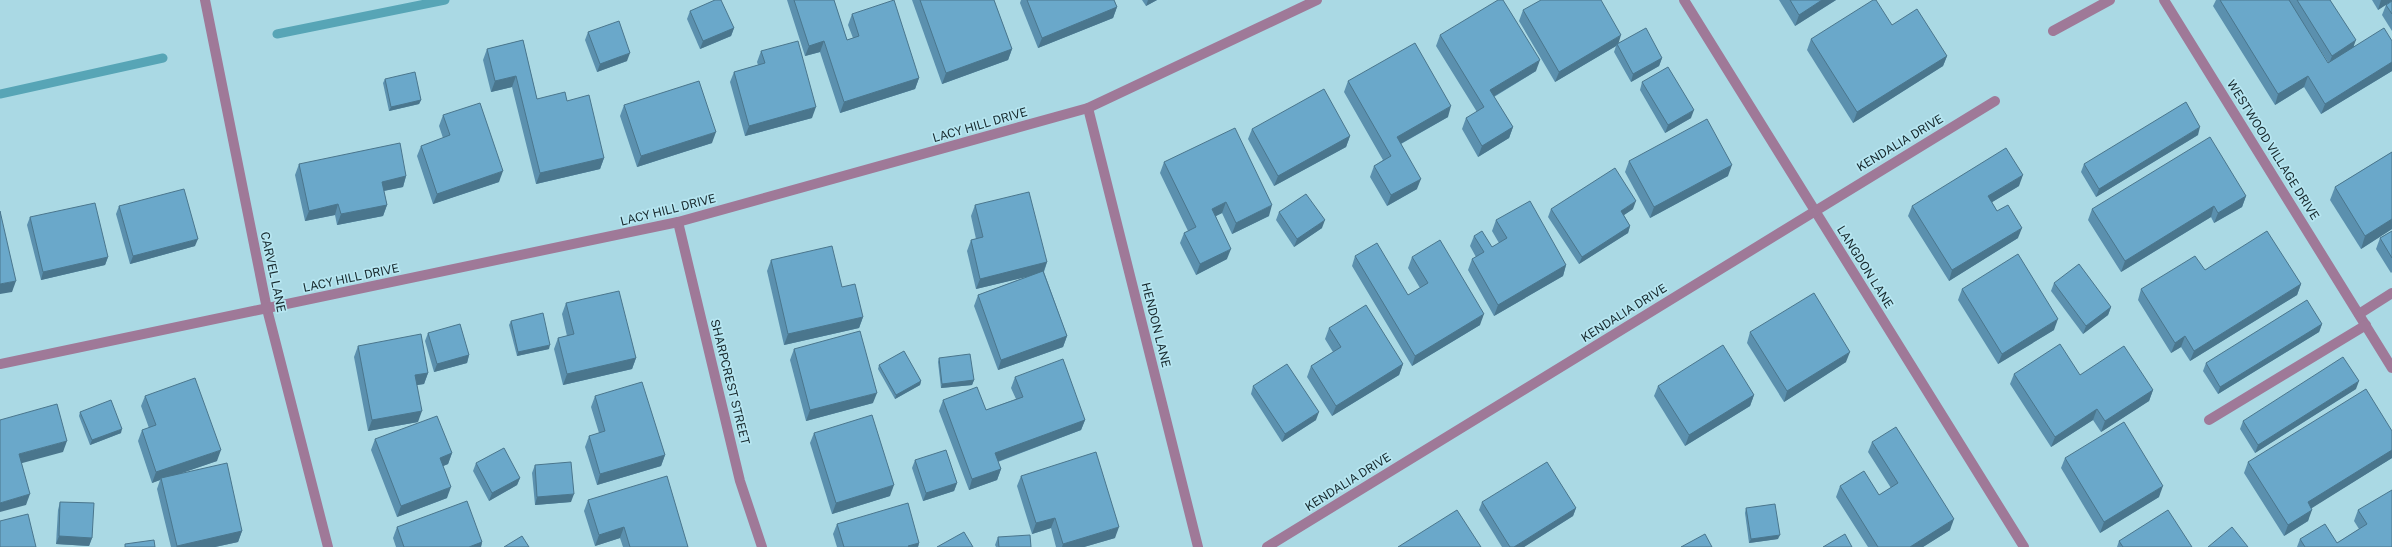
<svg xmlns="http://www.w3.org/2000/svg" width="2392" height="547" font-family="'Public Sans',sans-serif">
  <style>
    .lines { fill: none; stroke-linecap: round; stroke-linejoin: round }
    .stream { stroke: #57a5b6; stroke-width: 9 }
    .minor { stroke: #9f7998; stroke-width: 10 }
    .wall { fill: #5b90ae; fill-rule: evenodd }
    .shaded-wall { fill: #4a768d }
    .building { fill: #6aa8ca; stroke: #4a768d }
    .labels { text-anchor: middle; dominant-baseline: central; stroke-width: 3.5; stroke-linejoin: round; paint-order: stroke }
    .street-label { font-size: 12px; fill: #16282c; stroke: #b7e6f1 }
  </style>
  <rect width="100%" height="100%" fill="#aad9e4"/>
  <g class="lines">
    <g class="stream">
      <path d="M277,34L445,0"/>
      <path d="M0,94L163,58"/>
    </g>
    <g class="minor">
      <path d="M205,0L267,309L328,547"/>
      <path d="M1684,0L2024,547"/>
      <path d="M2164,0L2392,368"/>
      <path d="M2053,31L2110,0"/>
      <path d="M1088,108L1198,547"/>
      <path d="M678,222L740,481L762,547"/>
      <path d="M2359,314L2392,293"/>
      <path d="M0,364L678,222L1088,108L1317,0"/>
      <path d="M2209,420L2366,325"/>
      <path d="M1267,547L1995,101"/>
    </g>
  </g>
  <g class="wall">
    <path d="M787,0H834L847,40L853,38L848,25L852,14L919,78L915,89L840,113L820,52L805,56Z"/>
    <path d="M912,0H994L1012,49L1008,60L942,84Z"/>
    <path d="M1021,0H1114L1117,7L1113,18L1038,48L1020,3Z"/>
    <path d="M1142,0H1157L1146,6Z"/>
    <path d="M1779,0H1836L1795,26Z"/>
    <path d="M2216,0H2330L2354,46L2392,41V71L2321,114L2304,87L2275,105L2213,6ZM2292,6L2328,62V63Z"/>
    <path d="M2372,0H2392L2378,10Z"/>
    <path d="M2392,1V31L2382,15L2386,5Z"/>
    <path d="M1523,10L1618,44L1662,58L1659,66L1631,82L1614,52L1616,46L1555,82L1519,21Z"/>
    <path d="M690,11L734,28L731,36L700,49L687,19Z"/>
    <path d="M1892,25L1947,56L1943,66L1853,123L1807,50L1811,39Z"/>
    <path d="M588,32L627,61L597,72L585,40Z"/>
    <path d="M1440,35L1536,71L1494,97L1513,127L1509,138L1478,157L1462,129L1466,118L1477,112L1436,46Z"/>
    <path d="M523,40L537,99L567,101L604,158L600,169L536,184L512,87L491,92L483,60L487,49Z"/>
    <path d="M761,51L812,118L745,136L730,82L734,72L758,65L757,62Z"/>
    <path d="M385,79L421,100L419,104L389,111L383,83Z"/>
    <path d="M1348,81L1448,117L1401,144L1417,189L1387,206L1370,177L1374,166L1383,160L1344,92Z"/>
    <path d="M1642,82L1691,118L1665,133L1640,90Z"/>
    <path d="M624,105L712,143L637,167L620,116Z"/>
    <path d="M443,115L499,182L433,204L417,156L421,146L443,138L439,126Z"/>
    <path d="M1252,129L1350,136L1346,147L1274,186L1248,139Z"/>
    <path d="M2198,135L2096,197L2081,172L2084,164Z"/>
    <path d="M2392,152V229L2361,249L2330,200L2335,187Z"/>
    <path d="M1629,161L1728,176L1650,218L1625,172Z"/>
    <path d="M1164,162L1269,216L1232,234L1222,213L1216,216L1227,259L1196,275L1180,243L1184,233L1188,231L1160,173Z"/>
    <path d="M299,164L406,176L403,187L384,191L387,205L383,216L337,225L335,215L305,221L295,175Z"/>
    <path d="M2019,186L1992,202L1997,211L2018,238L1949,281L1908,216L1912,206Z"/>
    <path d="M2246,196L2242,207L2214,223L2211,217L2121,272L2088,220L2092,209Z"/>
    <path d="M975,205L1047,262L1044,272L1067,336L1063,347L998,370L974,306L978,295L1029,276L976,289L967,251L971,240L976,239L971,216Z"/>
    <path d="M119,206L195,246L130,264L116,214Z"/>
    <path d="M1551,209H1633L1624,215L1630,226L1628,233L1579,264L1548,217Z"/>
    <path d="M1279,212L1322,228L1294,247L1276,220Z"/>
    <path d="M30,217L108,257L105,265L41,280L27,225Z"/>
    <path d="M1496,220L1566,265L1563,276L1494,316L1468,270L1472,259L1476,257L1470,246L1474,236L1492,247L1499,243L1492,231Z"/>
    <path d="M2392,231V272L2391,273L2376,249L2380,238Z"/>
    <path d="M1355,256L1408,295L1420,288L1408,268L1412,257L1480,325L1412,366L1352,266Z"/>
    <path d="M771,260L842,287L863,317L859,328L784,345L767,271Z"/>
    <path d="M2205,270L2301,284L2297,295L2190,361L2181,347L2171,353L2138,300L2141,289Z"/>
    <path d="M2054,283L2111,307L2108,315L2083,334L2051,291Z"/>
    <path d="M1962,289L2054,330L1998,364L1958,300Z"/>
    <path d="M566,303L636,358L632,369L563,385L554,349L558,338L567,336L562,314Z"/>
    <path d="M511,321L549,349L517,356L509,325Z"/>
    <path d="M2322,324L2319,332L2218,394L2203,371L2206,363Z"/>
    <path d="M1329,328L1403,364L1399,375L1332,416L1307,377L1311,366L1333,352L1325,339Z"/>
    <path d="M1750,332L1846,362L1784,402L1747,343Z"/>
    <path d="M428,333L469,355L467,363L434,372L425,341Z"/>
    <path d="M358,346L428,373L424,384L417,385L418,422L368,431L354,357Z"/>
    <path d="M794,349L873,403L806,421L790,360Z"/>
    <path d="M939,358L974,380L972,385L941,388L938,362Z"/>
    <path d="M879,365L921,381L920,385L895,399L878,369Z"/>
    <path d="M2014,374L2080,375L2153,390L2149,401L2101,432L2093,420L2051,447L2010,384Z"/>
    <path d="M1015,377L1085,420L1081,430L998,462L1001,469L997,480L969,490L939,411L943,400L986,410L1016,399L1011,388Z"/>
    <path d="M1253,386L1316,420L1282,442L1251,394Z"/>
    <path d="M1658,386L1754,395L1750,406L1685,446L1654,396Z"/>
    <path d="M2356,389L2255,453L2240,429L2243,421Z"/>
    <path d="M145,396L217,461L178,474L242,531L238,542L215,547H171L157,489L160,480L152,483L138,441L142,430L149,428L141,406Z"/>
    <path d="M595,396L665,455L661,466L597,485L585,447L589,436L599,433L591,407Z"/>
    <path d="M80,412L121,433L90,445L79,416Z"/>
    <path d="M2392,431V458L2311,508L2308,521L2284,536L2244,473L2248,462Z"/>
    <path d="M814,433L890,496L832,514L810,443Z"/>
    <path d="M375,439L452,453L448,464L443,466L447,498L397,517L371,450Z"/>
    <path d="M1872,442L1950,530L1923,547H1868L1836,497L1840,486L1879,495L1891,488L1868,452Z"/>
    <path d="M2065,458L2159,497L2100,533L2061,468Z"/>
    <path d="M915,460L957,483L954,491L923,501L912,468Z"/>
    <path d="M476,463L520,478L517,485L489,501L473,471Z"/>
    <path d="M535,465L571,502L535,505L532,473Z"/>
    <path d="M1021,476L1115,538L1084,547H1056L1051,528L1032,534L1017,486Z"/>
    <path d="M588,500L688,547H623L620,538L595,546L584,511Z"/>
    <path d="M60,502L92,538L89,546L56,544L58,510Z"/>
    <path d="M1482,502L1576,508L1573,516L1524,547H1502L1479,510Z"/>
    <path d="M1746,508L1778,539L1749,543L1745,513Z"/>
    <path d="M2358,510L2392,547H2297L2300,539L2337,543L2359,529L2354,521Z"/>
    <path d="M837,524L919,543L918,547H837L833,534Z"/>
    <path d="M397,527L482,542L481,547H396L393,538Z"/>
    <path d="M998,537L1031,547H996L995,545Z"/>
    <path d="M2119,541L2192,547H2117Z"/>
  </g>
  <g class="shaded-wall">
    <path d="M1148,0H1157L1146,6Z"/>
    <path d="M1822,0H1836L1795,26L1799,15Z"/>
    <path d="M2381,0H2392V1L2378,10Z"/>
    <path d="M1117,7L1113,18L1038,48L1042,38Z"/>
    <path d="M734,28L731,36L700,49L703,41Z"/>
    <path d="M1621,35L1618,45L1617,44L1616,46L1555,82L1559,72Z"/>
    <path d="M2356,40L2353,48L2329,64L2332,56Z"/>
    <path d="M824,41L820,52L805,56L809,46Z"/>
    <path d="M1012,49L1008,60L942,84L946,73Z"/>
    <path d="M630,53L627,61L597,72L600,64Z"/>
    <path d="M1947,56L1943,66L1853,123L1857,112Z"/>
    <path d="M1662,58L1659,66L1631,82L1633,74Z"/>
    <path d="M1540,60L1536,71L1486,101L1490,90Z"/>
    <path d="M2392,62V71L2321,114L2325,104Z"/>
    <path d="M516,76L512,87L491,92L495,81Z"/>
    <path d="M2308,76L2304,87L2275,105L2278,94Z"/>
    <path d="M919,78L915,89L840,113L844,102Z"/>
    <path d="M421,100L419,104L389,111L391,107Z"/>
    <path d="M1451,106L1448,117L1393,148L1397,137Z"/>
    <path d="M816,107L812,118L745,136L749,126Z"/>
    <path d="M1694,110L1691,118L1665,133L1668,125Z"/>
    <path d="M1513,127L1509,138L1478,157L1482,146Z"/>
    <path d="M2200,127L2198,135L2096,197L2099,189Z"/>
    <path d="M716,132L712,143L637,167L641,156Z"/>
    <path d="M1350,136L1346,147L1274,186L1278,176Z"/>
    <path d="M604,158L600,169L536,184L540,173Z"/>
    <path d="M1732,165L1728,176L1650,218L1654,207Z"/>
    <path d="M503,171L499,182L433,204L437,194Z"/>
    <path d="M2023,175L2019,186L1984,207L1988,196Z"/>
    <path d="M406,176L403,187L378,192L382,182Z"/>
    <path d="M1421,179L1417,189L1387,206L1391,195Z"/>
    <path d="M2246,196L2242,207L2214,223L2218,213Z"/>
    <path d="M1636,201L1633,209L1618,219L1621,211Z"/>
    <path d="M1226,202L1222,213L1208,220L1212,209Z"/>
    <path d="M338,204L335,215L305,221L309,211Z"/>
    <path d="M387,205L383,216L337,225L341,214Z"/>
    <path d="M1272,205L1269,216L1232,234L1236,223Z"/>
    <path d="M2214,206L2211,217L2121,272L2125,261Z"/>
    <path d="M2392,219V229L2361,249L2365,236Z"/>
    <path d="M1325,220L1322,228L1294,247L1297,239Z"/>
    <path d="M1630,226L1628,233L1579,264L1582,257Z"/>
    <path d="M2022,228L2018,238L1949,281L1952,270Z"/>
    <path d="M198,239L195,246L130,264L133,256Z"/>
    <path d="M1231,249L1227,259L1196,275L1200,264Z"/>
    <path d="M108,257L105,265L41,280L43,272Z"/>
    <path d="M1047,262L1043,273L976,289L980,279Z"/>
    <path d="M1566,265L1563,276L1494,316L1498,305Z"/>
    <path d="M16,281L12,292L0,294V284Z"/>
    <path d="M2301,284L2297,295L2190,361L2194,351Z"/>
    <path d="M2111,307L2108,315L2083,334L2086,326Z"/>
    <path d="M1484,314L1480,325L1412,366L1415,356Z"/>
    <path d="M863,317L859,328L784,345L788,334Z"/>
    <path d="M2058,319L2054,330L1998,364L2002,354Z"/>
    <path d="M2322,324L2319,332L2218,394L2220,387Z"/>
    <path d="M1067,336L1063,347L998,370L1001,360Z"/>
    <path d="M2185,336L2181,347L2171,353L2175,343Z"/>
    <path d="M550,345L549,349L517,356L518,352Z"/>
    <path d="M1850,352L1846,362L1784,402L1787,391Z"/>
    <path d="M469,355L467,363L434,372L437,364Z"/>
    <path d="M636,358L632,369L563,385L567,374Z"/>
    <path d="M1403,364L1399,375L1332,416L1336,406Z"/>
    <path d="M428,373L424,384L411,386L415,375Z"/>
    <path d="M974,380L972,385L941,388L942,384Z"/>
    <path d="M921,381L920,385L895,399L896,395Z"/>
    <path d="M2359,381L2356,389L2255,453L2258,445Z"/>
    <path d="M2153,390L2149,401L2101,432L2105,421Z"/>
    <path d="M877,393L873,403L806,421L810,410Z"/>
    <path d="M1754,395L1750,406L1685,446L1689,435Z"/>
    <path d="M2097,409L2093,420L2051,447L2055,437Z"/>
    <path d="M422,411L418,422L368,431L372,420Z"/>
    <path d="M1319,412L1316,420L1282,442L1285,434Z"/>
    <path d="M1085,420L1081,430L991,464L995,453Z"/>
    <path d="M122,429L121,433L90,445L92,440Z"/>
    <path d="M67,441L63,452L15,465L19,454Z"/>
    <path d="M221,450L217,461L162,480L161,478L160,480L152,483L156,472Z"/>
    <path d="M2392,450V458L2304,513L2308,502Z"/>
    <path d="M452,453L448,464L436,469L440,458Z"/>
    <path d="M665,455L661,466L597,485L600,474Z"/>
    <path d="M1001,469L997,480L969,490L972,479Z"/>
    <path d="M520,478L517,485L489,501L492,493Z"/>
    <path d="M957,483L954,491L923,501L926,493Z"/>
    <path d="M894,485L890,496L832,514L836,503Z"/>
    <path d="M2163,486L2159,497L2100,533L2104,522Z"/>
    <path d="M451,487L447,498L397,517L401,506Z"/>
    <path d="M30,494L26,505L0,512V503Z"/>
    <path d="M574,494L571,502L535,505L537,497Z"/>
    <path d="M1576,508L1573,516L1524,547H1514Z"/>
    <path d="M2312,510L2308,521L2284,536L2288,525Z"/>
    <path d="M1055,518L1051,528L1032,534L1036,523Z"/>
    <path d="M1954,519L1950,530L1923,547H1910Z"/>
    <path d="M624,527L620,538L595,546L599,535Z"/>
    <path d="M1119,527L1115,538L1084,547H1062L1063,544Z"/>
    <path d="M242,531L238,542L215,547H176L177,546Z"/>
    <path d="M1780,535L1778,539L1749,543L1751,539Z"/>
    <path d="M59,536L92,538L89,546L56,544Z"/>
    <path d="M482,542L481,547H469Z"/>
    <path d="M919,543L918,547H908V546Z"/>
  </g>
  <g class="building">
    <path d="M715,0H721L734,28L703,41L690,11Z"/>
    <path d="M794,0H834L847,40L859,36L852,14L894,0L919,78L844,102L824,41L809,46Z"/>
    <path d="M920,0H994L1012,49L946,73Z"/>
    <path d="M1027,0H1114L1117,7L1042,38Z"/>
    <path d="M1498,0H1503L1540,60L1490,90L1513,127L1482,146L1466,118L1484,107L1440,35Z"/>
    <path d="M1541,0H1601L1621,35L1559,72L1523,10Z"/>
    <path d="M1790,0H1822L1799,15Z"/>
    <path d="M1873,0H1876L1892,25L1917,9L1947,56L1857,112L1811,39Z"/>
    <path d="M2220,0H2289L2328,63L2384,28L2392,41V62L2325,104L2308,76L2278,94Z"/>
    <path d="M2297,0H2330L2356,40L2332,56Z"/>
    <path d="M2392,1V14L2386,5Z"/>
    <path d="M619,21L630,53L600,64L588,32Z"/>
    <path d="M1646,28L1662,58L1633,74L1617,44Z"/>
    <path d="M523,40L537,99L565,92L567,101L589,95L604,158L540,173L516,76L495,81L487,49Z"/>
    <path d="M798,41L816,107L749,126L734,72L765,63L761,51Z"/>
    <path d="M1415,43L1451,106L1397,137L1421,179L1391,195L1374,166L1391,156L1348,81Z"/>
    <path d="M1668,67L1694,110L1668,125L1642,82Z"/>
    <path d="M415,72L421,100L391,107L385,79Z"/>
    <path d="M699,81L716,132L641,156L624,105Z"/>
    <path d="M1324,89L1350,136L1278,176L1252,129Z"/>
    <path d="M2186,102L2200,127L2099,189L2084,164Z"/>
    <path d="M480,103L503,171L437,194L421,146L450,135L443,115Z"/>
    <path d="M1707,119L1732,165L1654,207L1629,161Z"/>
    <path d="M1235,128L1272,205L1236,223L1226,202L1212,209L1231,249L1200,264L1184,233L1196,227L1164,162Z"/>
    <path d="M2210,137L2246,196L2218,213L2214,206L2125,261L2092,209Z"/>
    <path d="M400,143L406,176L382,182L387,205L341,214L338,204L309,211L299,164Z"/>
    <path d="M2006,148L2023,175L1988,196L1997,211L2008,205L2022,228L1952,270L1912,206Z"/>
    <path d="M2392,152V219L2365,236L2335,187Z"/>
    <path d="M1615,168L1636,201L1621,211L1630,226L1582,257L1551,209Z"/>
    <path d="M184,189L198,239L133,256L119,206Z"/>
    <path d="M1029,192L1047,262L980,279L971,240L983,237L975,205Z"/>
    <path d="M1306,194L1325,220L1297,239L1279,212Z"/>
    <path d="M1530,201L1566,265L1498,305L1472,259L1484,252L1474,236L1482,231L1492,247L1507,238L1496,220Z"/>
    <path d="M95,203L108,257L43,272L30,217Z"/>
    <path d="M0,211L16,281L0,284Z"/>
    <path d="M2267,231L2301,284L2194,351L2185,336L2175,343L2141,289L2195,256L2205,270Z"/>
    <path d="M2392,231V258L2380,238Z"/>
    <path d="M1440,240L1484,314L1415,356L1355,256L1377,243L1408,295L1428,283L1412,257Z"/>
    <path d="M832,246L842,287L855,284L863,317L788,334L771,260Z"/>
    <path d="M2018,254L2058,319L2002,354L1962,289Z"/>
    <path d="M2079,264L2111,307L2086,326L2054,283Z"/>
    <path d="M1043,271L1067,336L1001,360L978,295Z"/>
    <path d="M619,291L636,358L567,374L558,338L574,334L566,303Z"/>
    <path d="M1814,293L1850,352L1787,391L1750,332Z"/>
    <path d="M2307,300L2322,324L2220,387L2206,363Z"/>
    <path d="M1366,305L1403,364L1336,406L1311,366L1341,347L1329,328Z"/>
    <path d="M543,313L550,345L518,352L511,321Z"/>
    <path d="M460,324L469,355L437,364L428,333Z"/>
    <path d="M860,331L877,393L810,410L794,349Z"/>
    <path d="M421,334L428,373L415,375L422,411L372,420L358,346Z"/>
    <path d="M2060,344L2080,375L2124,346L2153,390L2105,421L2097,409L2055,437L2014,374Z"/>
    <path d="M1723,345L1754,395L1689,435L1658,386Z"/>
    <path d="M904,351L921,381L896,395L879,365Z"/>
    <path d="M970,354L974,380L942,384L939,358Z"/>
    <path d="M2343,357L2359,381L2258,445L2243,421Z"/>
    <path d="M1063,359L1085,420L995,453L1001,469L972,479L943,400L977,387L986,410L1023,397L1015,377Z"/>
    <path d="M1287,364L1319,412L1285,434L1253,386Z"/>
    <path d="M195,378L221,450L156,472L142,430L156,425L145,396Z"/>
    <path d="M642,382L665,455L600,474L589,436L605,431L595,396Z"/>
    <path d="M2366,389L2392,431V450L2308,502L2312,510L2288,525L2248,462Z"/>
    <path d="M111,400L122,429L92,440L80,412Z"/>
    <path d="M57,404L67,441L19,454L30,494L0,503V420Z"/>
    <path d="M872,415L894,485L836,503L814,433Z"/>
    <path d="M437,416L452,453L440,458L451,487L401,506L375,439Z"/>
    <path d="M2124,422L2163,486L2104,522L2065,458Z"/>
    <path d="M1896,427L1954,519L1910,547H1878L1840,486L1864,471L1879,495L1898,483L1872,442Z"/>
    <path d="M504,448L520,478L492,493L476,463Z"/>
    <path d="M946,450L957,483L926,493L915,460Z"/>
    <path d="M1096,452L1119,527L1063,544L1055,518L1036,523L1021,476Z"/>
    <path d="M571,462L574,494L537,497L535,465Z"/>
    <path d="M1547,462L1576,508L1514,547H1510L1482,502Z"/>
    <path d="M227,463L242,531L177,546L161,478Z"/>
    <path d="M667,476L688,547H630L624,527L599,535L588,500Z"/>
    <path d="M2392,490V547H2305L2300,539L2325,524L2337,543L2367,524L2358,510Z"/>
    <path d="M467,501L482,542L469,547H404L397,527Z"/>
    <path d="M60,502L94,503L92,538L59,536Z"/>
    <path d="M908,503L919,543L908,546L909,547H844L837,524Z"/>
    <path d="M1775,504L1780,535L1751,539L1746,508Z"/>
    <path d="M1457,510L1481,547H1398Z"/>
    <path d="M2168,510L2192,547H2123L2119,541Z"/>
    <path d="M28,514L36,547H0V521Z"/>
    <path d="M2232,527L2248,547H2208Z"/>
    <path d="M964,532L973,547H937Z"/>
    <path d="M1705,534L1712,547H1681Z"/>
    <path d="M1845,534L1852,547H1823Z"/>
    <path d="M1030,535L1031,547H999L998,537Z"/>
    <path d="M522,536L529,547H504Z"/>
    <path d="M154,540L155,547H125V544Z"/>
  </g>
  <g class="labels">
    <g class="street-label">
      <text transform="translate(980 125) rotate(-16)">LACY HILL DRIVE</text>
      <text transform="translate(1900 143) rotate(-31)">KENDALIA DRIVE</text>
      <text transform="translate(2273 150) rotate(58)">WESTWOOD VILLAGE DRIVE</text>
      <text transform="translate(668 210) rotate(-14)">LACY HILL DRIVE</text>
      <text transform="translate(1865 267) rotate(58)">LANGDON LANE</text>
      <text transform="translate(273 272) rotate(78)">CARVEL LANE</text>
      <text transform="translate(351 278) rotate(-12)">LACY HILL DRIVE</text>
      <text transform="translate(1624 313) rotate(-32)">KENDALIA DRIVE</text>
      <text transform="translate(1156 325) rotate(76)">HENDON LANE</text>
      <text transform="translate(730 382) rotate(76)">SHARPCREST STREET</text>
      <text transform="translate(1348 482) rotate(-32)">KENDALIA DRIVE</text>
    </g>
  </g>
</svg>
